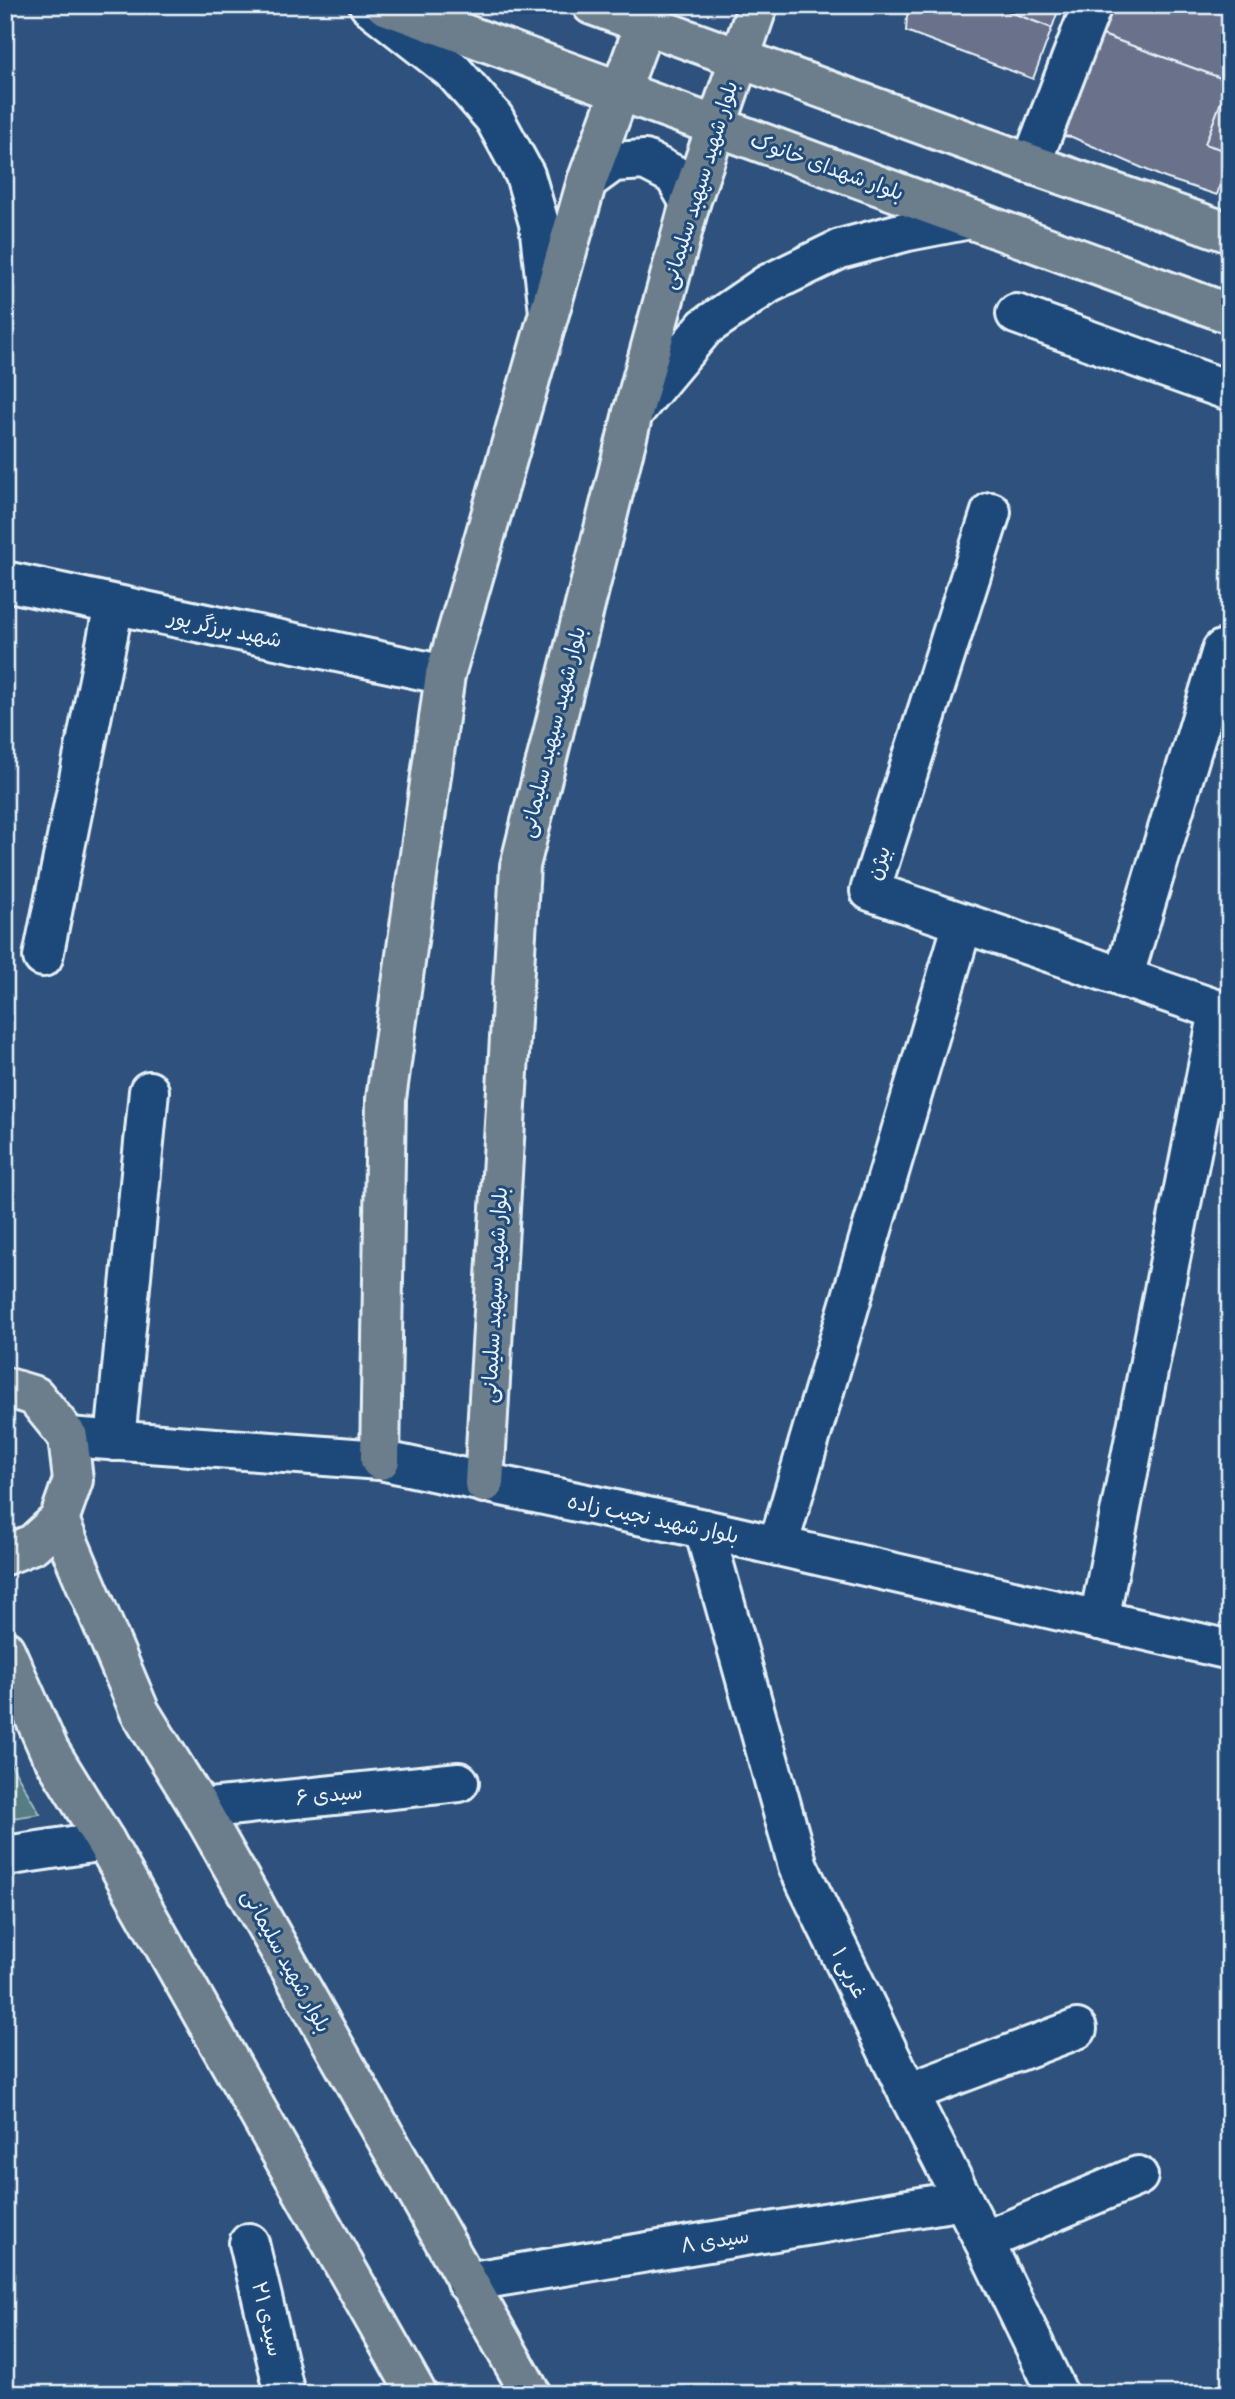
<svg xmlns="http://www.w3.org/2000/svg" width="1235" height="2399" font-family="Pangolin,'Playpen Sans Arabic',sans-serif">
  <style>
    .green { fill: #577d83; stroke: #a0b7be; stroke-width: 2 }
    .building { fill: #6a728b; stroke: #e8f1f8; stroke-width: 2 }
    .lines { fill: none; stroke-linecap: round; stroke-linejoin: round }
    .minor-casing { stroke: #e8f1f8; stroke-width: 44 }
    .major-casing { stroke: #e8f1f8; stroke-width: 44 }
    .minor { stroke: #1f4a7a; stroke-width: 38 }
    .major { stroke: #6c7d8b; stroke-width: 38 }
    .labels { text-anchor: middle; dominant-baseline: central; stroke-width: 6; stroke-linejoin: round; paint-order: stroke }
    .street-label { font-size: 21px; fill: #e8f1f8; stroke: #1f4a7a }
  </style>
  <rect width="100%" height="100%" fill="#2e527d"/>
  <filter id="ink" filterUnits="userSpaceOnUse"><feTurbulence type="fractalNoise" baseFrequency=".0143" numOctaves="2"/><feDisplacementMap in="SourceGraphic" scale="14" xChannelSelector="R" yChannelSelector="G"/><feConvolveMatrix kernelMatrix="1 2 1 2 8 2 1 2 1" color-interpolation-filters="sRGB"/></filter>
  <g filter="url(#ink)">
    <path class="green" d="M5,1754L40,1814L5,1819Z"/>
    <g class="building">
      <path d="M911,5H992L1052,28L1033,79L906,31L907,16Z"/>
      <path d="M992,5H1060L1052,28Z"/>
      <path d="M1109,5H1210L1230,13L1229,81L1097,33Z"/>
      <path d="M1097,33L1229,81L1205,144L1230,152L1217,195L1165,178L1072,137L1062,136Z"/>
      <path d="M1229,81H1230V152L1205,144Z"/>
    </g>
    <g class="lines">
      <defs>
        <g id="minor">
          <path d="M369,5L453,71L494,118L525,175L539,223L549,312"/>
          <path d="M1031,164L1092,5"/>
          <path d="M587,181L613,162L645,160L674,175L690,203"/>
          <path d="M1016,314L1230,391"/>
          <path d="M633,413L705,327L768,284L840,249L908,231L970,219"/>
          <path d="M991,512L870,891L1230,1014"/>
          <path d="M5,581L445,675"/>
          <path d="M43,957L114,605"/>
          <path d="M1123,978L1222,650"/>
          <path d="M68,1437L380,1460L704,1529L1230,1650"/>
          <path d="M115,1441L149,1091"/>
          <path d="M704,1529L798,1866L908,2093L984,2241L1058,2394"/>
          <path d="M778,1546L963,923"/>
          <path d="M1099,1620L1219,1011"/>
          <path d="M200,1809L459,1782"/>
          <path d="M5,1856L105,1841"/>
          <path d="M908,2093L1077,2029"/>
          <path d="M984,2241L1138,2176"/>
          <path d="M249,2243L285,2394"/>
          <path d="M466,2282L963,2200"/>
        </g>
        <g id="major">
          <path d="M385,5L1230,314"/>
          <path d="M592,5L1031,164L1230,233"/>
          <path d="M5,1387L35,1396L68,1437L73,1480L59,1520L33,1544L5,1555"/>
          <path d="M380,1460L386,1099L445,675L587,181L652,5"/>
          <path d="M484,1483L520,866L633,413L690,203L758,5"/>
          <path d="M59,1520L140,1712L200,1809L531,2394"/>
          <path d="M5,1650L49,1750L105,1841L417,2394"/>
        </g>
      </defs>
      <use href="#minor" class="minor-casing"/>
      <use href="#major" class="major-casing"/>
      <use href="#minor" class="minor"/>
      <use href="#major" class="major"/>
    </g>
  </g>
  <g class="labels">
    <g class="street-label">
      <text transform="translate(827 167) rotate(20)">بلوار شهدای خانوک</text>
      <text transform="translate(700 185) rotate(-73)">بلوار شهید سپهبد سلیمانی</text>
      <text transform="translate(225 629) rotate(12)">شهید برزگر پور</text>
      <text transform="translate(553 732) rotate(-76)">بلوار شهید سپهبد سلیمانی</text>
      <text transform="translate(879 863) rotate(-72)">بیژن</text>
      <text transform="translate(495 1295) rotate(-87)">بلوار شهید سپهبد سلیمانی</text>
      <text transform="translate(653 1519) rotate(12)">بلوار شهید نجیب زاده</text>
      <text transform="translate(329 1795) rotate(-6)">سیدی ۶</text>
      <text transform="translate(286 1961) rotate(61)">بلوار شهید سلیمانی</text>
      <text transform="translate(849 1973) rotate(64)">غربی ۱</text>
      <text transform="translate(715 2241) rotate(-9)">سیدی ۸</text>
      <text transform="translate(267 2319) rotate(77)">سیدی ۲۱</text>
    </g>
  </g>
  <rect width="1235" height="2399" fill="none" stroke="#1f4a7a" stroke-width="28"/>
  <rect x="14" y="14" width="1207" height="2371" fill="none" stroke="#e8f1f8" stroke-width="2.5" filter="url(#ink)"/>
</svg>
